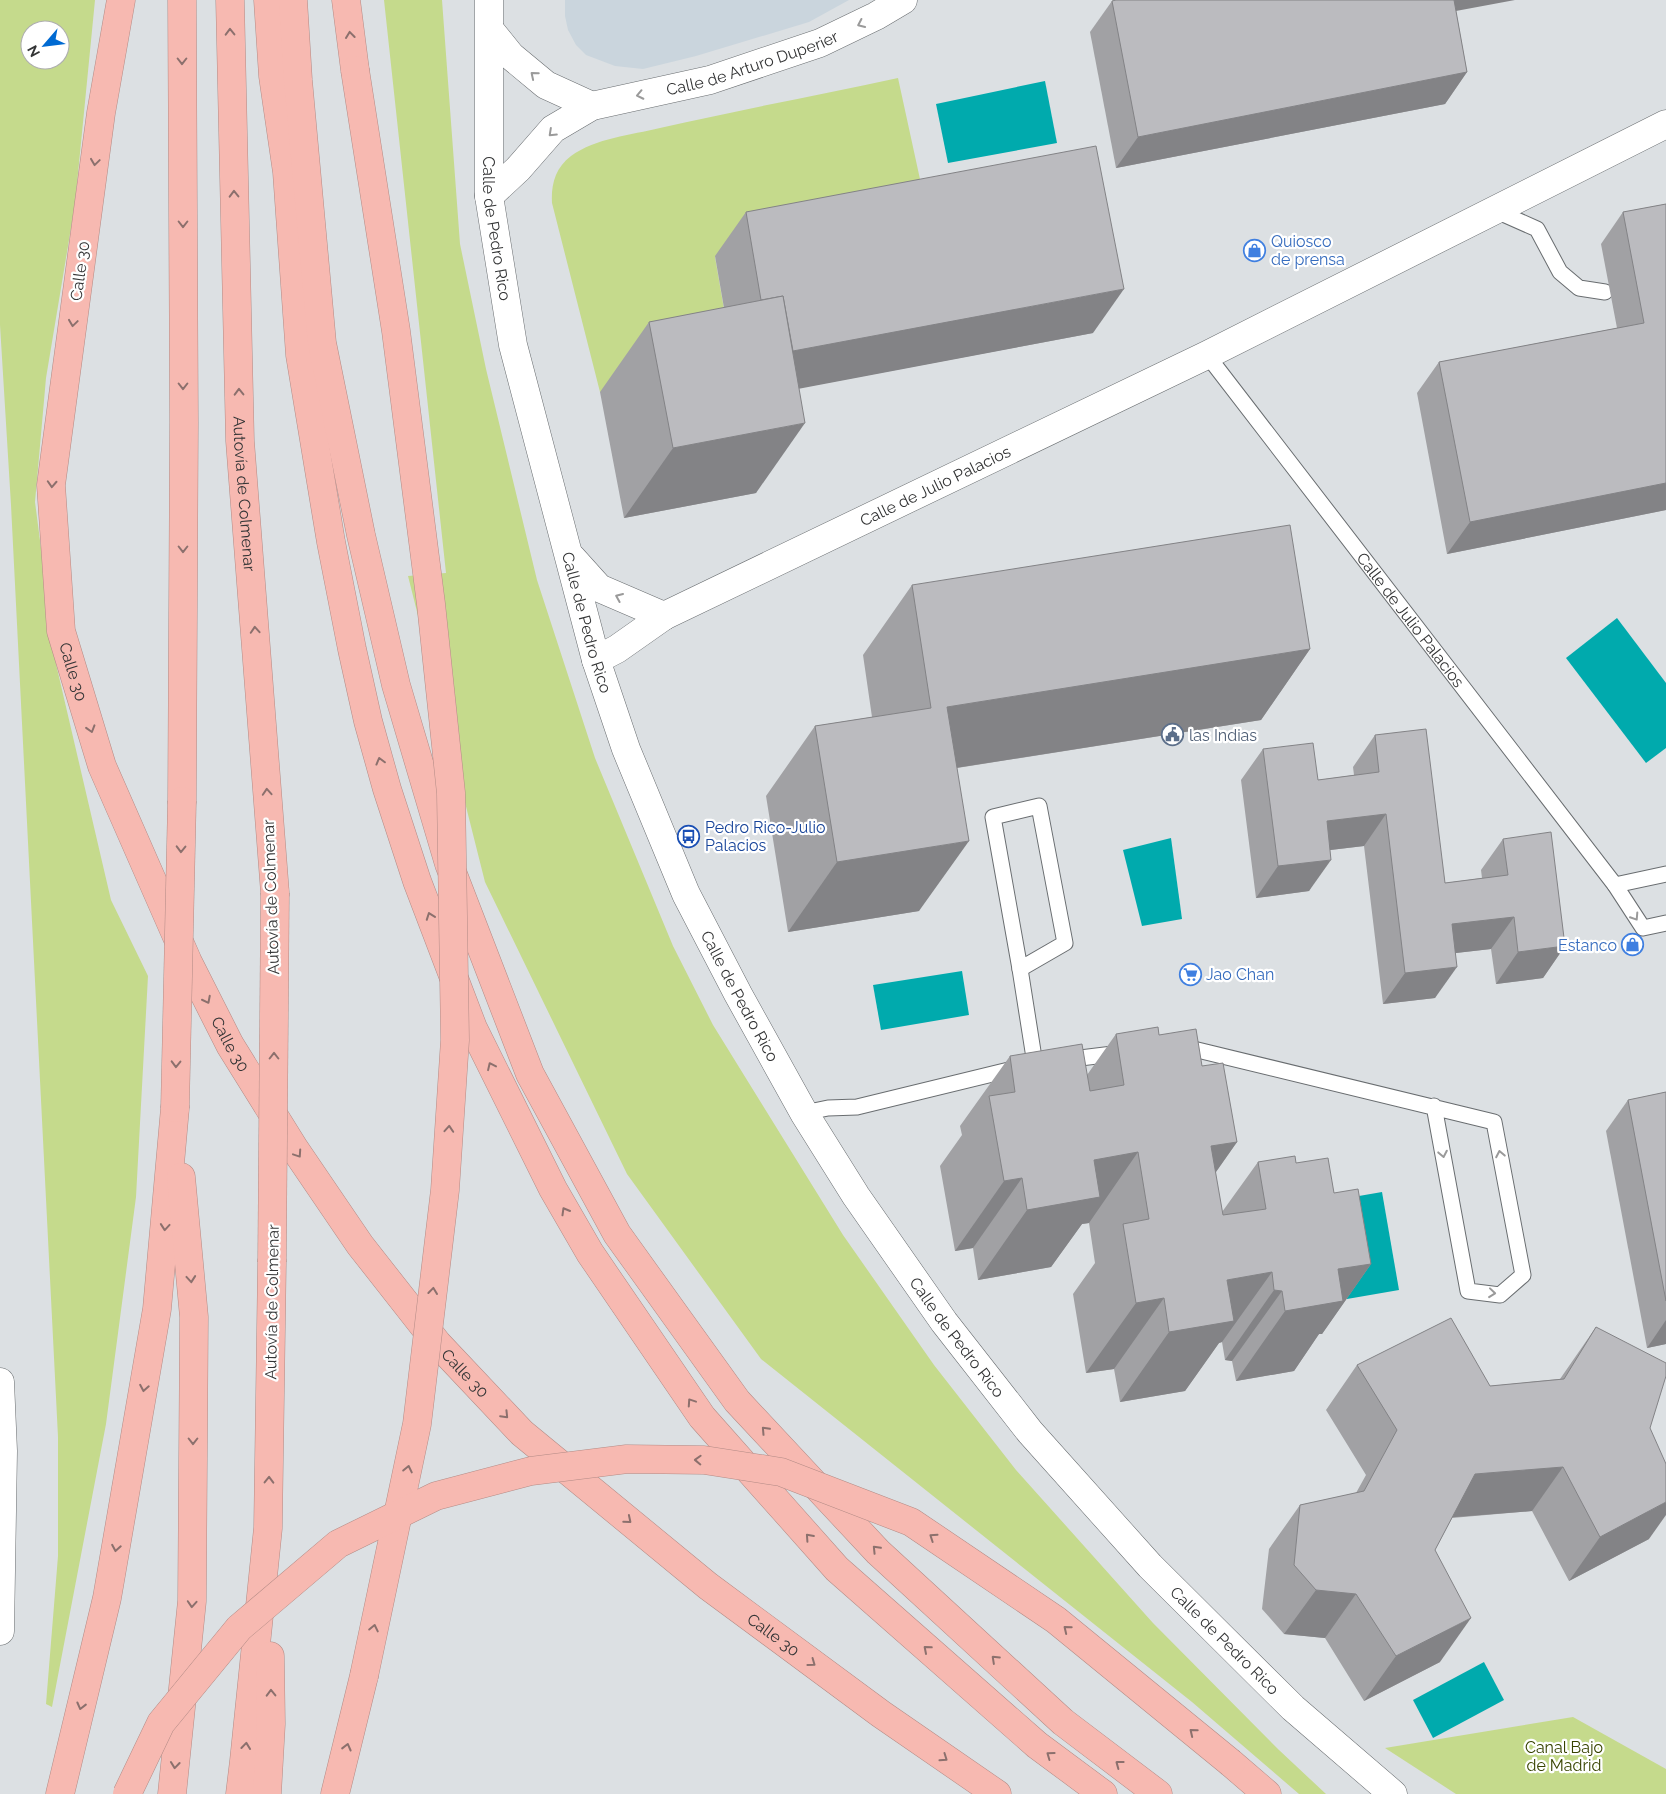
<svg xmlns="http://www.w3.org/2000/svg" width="1666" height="1794" font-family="Raleway,sans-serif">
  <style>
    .built { fill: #cad5dd }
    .green { fill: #c5da8c; fill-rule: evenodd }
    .water { fill: #00aaad }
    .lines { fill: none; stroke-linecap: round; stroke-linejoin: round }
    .lane-casing { stroke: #696d70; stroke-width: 17 }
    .street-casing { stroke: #696d70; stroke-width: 29 }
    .highway-casing { stroke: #b38b86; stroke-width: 29 }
    .lane { stroke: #fff; stroke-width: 15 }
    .street { stroke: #fff; stroke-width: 28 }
    .highway { stroke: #f7b9b1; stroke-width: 28 }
    .highway-bridge-casing { stroke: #b38b86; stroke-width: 29; stroke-linecap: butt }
    .highway-bridge { stroke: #f7b9b1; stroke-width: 28 }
    .wall { fill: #a1a1a4 }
    .shaded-wall { fill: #838386 }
    .building { fill: #bbbbbf; stroke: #838386 }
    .oneway { stroke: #9a9a9a }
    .oneway2 { stroke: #8c706d }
    .labels { text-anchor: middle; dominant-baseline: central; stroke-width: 4.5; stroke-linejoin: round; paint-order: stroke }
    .street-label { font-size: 16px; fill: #343536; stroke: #fff }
    .shop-label { font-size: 16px; fill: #366cbe; stroke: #fff; text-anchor: start }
    .service-label { font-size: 16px; fill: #4e5e75; stroke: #fff; text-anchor: start }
    .transit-label { font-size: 16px; fill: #164399; stroke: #fff; text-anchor: start }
    .park-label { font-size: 16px; fill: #374300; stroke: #fff }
  </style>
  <rect width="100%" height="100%" fill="#dce0e3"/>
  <path class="built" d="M565,0H849L809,22L696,56L643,69L615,66L586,55L576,45L568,30L565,16Z"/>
  <g class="green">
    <path d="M0,0H95L75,204L46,378L35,502L56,664L111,900L148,976L136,1197L106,1424L52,1707L46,1704L58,1556V1437L11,505L0,325ZM30,30H60V60H30Z"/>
    <path d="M384,0H442L460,244L486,369L537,580L595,758L673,946L713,1025L843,1235L934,1365L1016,1470L1153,1623L1279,1750L1326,1794H1299L1192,1702L761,1359L627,1174L485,882L408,576L446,573Z"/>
    <path d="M898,78L928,216L715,257L734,367L600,392L552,203C551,185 555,168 571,156C596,138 631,135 660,128C739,110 819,95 898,78Z"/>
    <path d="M1573,1717L1666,1769V1794H1456L1385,1748Z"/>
  </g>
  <g class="water">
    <path d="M1045,81L1057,143L948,163L936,104Z"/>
    <path d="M1617,618L1666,683V748L1646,763L1566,658Z"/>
    <path d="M1171,838L1182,919L1142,926L1123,850Z"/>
    <path d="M962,971L969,1015L881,1030L873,985Z"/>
    <path d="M1382,1192L1399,1290L1347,1299L1330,1201Z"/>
    <path d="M1484,1662L1504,1700L1433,1738L1413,1700Z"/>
  </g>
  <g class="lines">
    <defs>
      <g id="lane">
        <path d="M1494,210L1537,229L1560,272L1579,288L1605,292"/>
        <path id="s1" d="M1207,355L1615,885L1643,928L1666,923"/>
        <path d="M1039,806L1065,943L1020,969L993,817Z"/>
        <path d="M1615,885L1666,874"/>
        <path d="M1020,969L1035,1064"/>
        <path d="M1181,1046L1494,1122L1523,1275L1500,1295L1468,1291L1434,1106"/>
        <path d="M1064,1060L1121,1053"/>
        <path d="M804,1113L828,1108L857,1107L1017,1068"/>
      </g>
      <g id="street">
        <path id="s2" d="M489,0V196L513,345L596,660L626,749L686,894L738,994L804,1113L856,1196L944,1322L1030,1432L1150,1566L1293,1708L1393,1794"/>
        <path d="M490,30L511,56L546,85L592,106"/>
        <path id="s3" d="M489,196L518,169L553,129L592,106L710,80L820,43L876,16L903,0"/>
        <path d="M572,558L599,588L664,616"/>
        <path id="s4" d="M596,660L617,649L664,616L1207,355L1666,124"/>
        <path d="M0,1382L3,1451L0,1631"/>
      </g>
      <g id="highway">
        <path id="s5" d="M121,0L101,113L51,485L61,631L102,766L188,962L230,1045L294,1148L360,1245L437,1343L522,1433L708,1586L881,1714L997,1794"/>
        <path id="s6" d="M230,0L240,441L275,893"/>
        <path d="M268,0L273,76L287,172L300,355L331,542L352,649L368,721L387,789L417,881L473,1028L553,1189L590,1253L702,1417L837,1569L1037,1745L1103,1794"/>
        <path d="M293,0L298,80L322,343L361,535L396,685L449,864L530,1074L617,1234L737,1401L878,1552L1063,1722L1158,1794"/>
        <path d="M346,0L355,70"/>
        <path d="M182,801L184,422L182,0"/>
        <path d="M1231,1763L1267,1794"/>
        <path d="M60,1794L107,1598L157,1309L175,1108"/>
        <path d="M172,1794L192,1601L194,1317L181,1177"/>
        <path d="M240,1794L244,1761L268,1528L272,1262"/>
        <path d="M267,1794L271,1724L270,1656"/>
        <path d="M335,1794L364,1676"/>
      </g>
    </defs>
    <use href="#lane" class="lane-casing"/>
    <use href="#street" class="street-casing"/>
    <use href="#highway" class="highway-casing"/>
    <use href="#lane" class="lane"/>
    <use href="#street" class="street"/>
    <use href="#highway" class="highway"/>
    <defs>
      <g id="highway-bridge">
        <path d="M355,70L396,331L431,604L451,793L455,1040L445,1190L417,1424L364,1676"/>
        <path d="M175,1108L182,801"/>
        <path d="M272,1262L275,893"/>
        <path d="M127,1794L161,1723L239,1628L338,1544L436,1496L531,1471L627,1459L704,1460L781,1472L911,1522L1056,1620L1231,1763"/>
      </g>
    </defs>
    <use href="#highway-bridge" class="highway-bridge-casing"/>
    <use href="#highway-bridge" class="highway-bridge"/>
  </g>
  <g class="wall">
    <path d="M1112,1L1456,11L1467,72L1445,104L1116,168L1090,32Z"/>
    <path d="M1666,204V510L1447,554L1417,393L1439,362L1617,328L1601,244L1623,212Z"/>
    <path d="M746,212L1093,333L799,388L756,493L624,518L600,392L649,322L724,308L715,256Z"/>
    <path d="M912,585L1310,649L1261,720L957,768L919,911L788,932L766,796L815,726L872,717L863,655Z"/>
    <path d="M1375,735L1445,883L1482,878L1481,870L1503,839L1565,946L1543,978L1496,984L1491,949L1455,953L1435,998L1383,1004L1364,846L1330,850L1309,891L1256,898L1241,780L1263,749L1318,780L1354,775L1353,767Z"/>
    <path d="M1116,1034L1159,1035L1202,1066L1237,1142L1215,1173L1222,1212L1258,1162L1296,1163L1334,1193L1371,1264L1322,1334H1319L1294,1371L1236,1381L1232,1361L1225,1360L1222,1342L1219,1343L1185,1391L1120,1402L1114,1369L1086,1373L1073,1294L1095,1263L1089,1223L1082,1224L1051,1267L978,1280L973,1248L955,1251L940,1166L962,1135L960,1126L1010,1056L1087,1075Z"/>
    <path d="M1666,1092V1344L1647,1348L1606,1131L1628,1100Z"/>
    <path d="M1596,1327L1650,1428L1649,1539L1569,1581L1532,1511L1452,1518L1435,1550L1440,1662L1364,1701L1325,1638L1284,1634L1262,1609L1269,1549L1300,1505L1356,1493L1366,1475L1326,1410L1357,1365L1490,1386L1560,1379Z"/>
  </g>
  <g class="shaded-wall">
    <path d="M1441,0H1515L1429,16Z"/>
    <path d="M1467,72L1445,104L1116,168L1138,137Z"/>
    <path d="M1124,289L1093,333L740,400L771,355Z"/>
    <path d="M805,423L756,493L624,518L673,448Z"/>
    <path d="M1666,483V510L1447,554L1470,522Z"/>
    <path d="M1310,649L1261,720L898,777L947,707Z"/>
    <path d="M1386,814L1364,846L1305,853L1327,821Z"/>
    <path d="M969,841L919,911L788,932L837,862Z"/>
    <path d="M1331,860L1309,891L1256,898L1278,866Z"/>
    <path d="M1514,917L1491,949L1430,956L1452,924Z"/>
    <path d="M1565,946L1543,978L1496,984L1518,952Z"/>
    <path d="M1457,967L1435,998L1383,1004L1405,973Z"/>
    <path d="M1237,1142L1188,1212L1211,1146Z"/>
    <path d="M1138,1152L1089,1223L1082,1224L1051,1267L978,1280L1027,1210L1094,1160Z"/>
    <path d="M1022,1178L973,1248L955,1251L1004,1181Z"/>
    <path d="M1371,1264L1322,1334H1319L1294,1371L1236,1381L1285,1311L1338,1269Z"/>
    <path d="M1272,1272L1222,1342L1219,1343L1185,1391L1120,1402L1169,1332L1227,1280Z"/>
    <path d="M1274,1290L1282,1291L1232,1361L1225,1360Z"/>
    <path d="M1164,1298L1114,1369L1086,1373L1136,1303Z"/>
    <path d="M1666,1320V1344L1647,1348Z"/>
    <path d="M1563,1467L1532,1511L1443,1518L1475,1474Z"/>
    <path d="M1666,1502V1515L1649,1539L1569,1581L1600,1537Z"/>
    <path d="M1316,1590L1356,1594L1325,1638L1284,1634Z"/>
    <path d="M1471,1618L1440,1662L1364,1701L1396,1656Z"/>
  </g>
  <g class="building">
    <path d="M1116,0H1454L1467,72L1138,137L1112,1Z"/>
    <path d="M1096,146L1124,289L793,351L783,296L761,300L746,212Z"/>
    <path d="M1666,204V483L1470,522L1439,362L1644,323L1623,212Z"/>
    <path d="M783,296L805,423L673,448L649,322Z"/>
    <path d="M1290,525L1310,649L947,707L969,841L837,862L815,726L931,708L912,585Z"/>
    <path d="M1426,729L1445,883L1508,875L1503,839L1551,832L1565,946L1518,952L1514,917L1452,924L1457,967L1405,973L1386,814L1327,821L1331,860L1278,866L1263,749L1313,743L1318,780L1379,772L1375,735Z"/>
    <path d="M1158,1027L1159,1035L1196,1029L1202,1066L1223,1063L1237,1142L1211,1146L1223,1215L1266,1209L1258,1162L1295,1156L1296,1163L1328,1158L1334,1193L1358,1189L1371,1264L1338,1269L1343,1301L1285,1311L1282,1291L1274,1290L1272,1272L1227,1280L1234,1321L1169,1332L1164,1298L1136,1303L1123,1224L1149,1219L1138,1152L1094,1160L1100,1197L1027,1210L1022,1178L1004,1181L989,1096L1015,1092L1010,1056L1082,1044L1090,1091L1124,1085L1116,1034Z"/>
    <path d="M1666,1092V1301L1628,1100Z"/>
    <path d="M1451,1318L1490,1386L1564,1379L1596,1327L1666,1363V1376L1650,1428L1666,1464V1502L1600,1537L1563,1467L1475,1474L1435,1550L1471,1618L1396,1656L1356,1594L1316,1590L1294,1565L1300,1505L1364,1491L1397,1430L1357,1365Z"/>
  </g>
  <defs><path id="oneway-chevron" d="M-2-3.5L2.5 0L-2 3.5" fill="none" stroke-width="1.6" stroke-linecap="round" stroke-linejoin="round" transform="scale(1.25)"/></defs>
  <g class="oneway">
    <use href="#oneway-chevron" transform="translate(861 24) rotate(155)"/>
    <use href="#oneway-chevron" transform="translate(534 75) rotate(-140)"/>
    <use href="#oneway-chevron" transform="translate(640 95) rotate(168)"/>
    <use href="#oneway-chevron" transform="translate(552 133) rotate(137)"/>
    <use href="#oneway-chevron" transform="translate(619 597) rotate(-157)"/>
    <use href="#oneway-chevron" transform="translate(1635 917) rotate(57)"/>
    <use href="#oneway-chevron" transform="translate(1443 1154) rotate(79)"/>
    <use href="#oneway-chevron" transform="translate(1500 1154) rotate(-101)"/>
    <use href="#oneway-chevron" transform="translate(1492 1293) rotate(6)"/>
  </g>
  <g class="oneway2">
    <use href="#oneway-chevron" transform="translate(230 32) rotate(-91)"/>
    <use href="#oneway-chevron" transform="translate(350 35) rotate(-97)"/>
    <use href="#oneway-chevron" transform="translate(182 61) rotate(90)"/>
    <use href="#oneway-chevron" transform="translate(95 162) rotate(98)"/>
    <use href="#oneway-chevron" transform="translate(234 194) rotate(-91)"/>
    <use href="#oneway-chevron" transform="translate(183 224) rotate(90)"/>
    <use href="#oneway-chevron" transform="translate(73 323) rotate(98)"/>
    <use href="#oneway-chevron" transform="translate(183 386) rotate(90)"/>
    <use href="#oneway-chevron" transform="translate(239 392) rotate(-91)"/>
    <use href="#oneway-chevron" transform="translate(52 484) rotate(93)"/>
    <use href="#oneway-chevron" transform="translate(183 549) rotate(90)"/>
    <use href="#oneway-chevron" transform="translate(255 630) rotate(-94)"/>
    <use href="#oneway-chevron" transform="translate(91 729) rotate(73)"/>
    <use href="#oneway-chevron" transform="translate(380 761) rotate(-105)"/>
    <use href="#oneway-chevron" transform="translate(267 792) rotate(-94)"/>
    <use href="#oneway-chevron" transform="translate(181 849) rotate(91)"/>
    <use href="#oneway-chevron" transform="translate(430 916) rotate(-110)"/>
    <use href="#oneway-chevron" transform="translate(207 1000) rotate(63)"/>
    <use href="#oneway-chevron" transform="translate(274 1056) rotate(-90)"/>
    <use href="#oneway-chevron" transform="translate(176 1064) rotate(91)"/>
    <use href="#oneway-chevron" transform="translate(491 1066) rotate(-115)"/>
    <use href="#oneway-chevron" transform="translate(449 1129) rotate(-86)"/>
    <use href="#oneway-chevron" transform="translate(298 1154) rotate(56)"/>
    <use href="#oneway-chevron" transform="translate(565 1211) rotate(-120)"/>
    <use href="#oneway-chevron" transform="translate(165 1227) rotate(95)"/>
    <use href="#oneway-chevron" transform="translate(191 1279) rotate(85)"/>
    <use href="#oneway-chevron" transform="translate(433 1291) rotate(-83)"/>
    <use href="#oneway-chevron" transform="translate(144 1388) rotate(100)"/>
    <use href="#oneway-chevron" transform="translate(691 1402) rotate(-124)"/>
    <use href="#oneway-chevron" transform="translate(505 1415) rotate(46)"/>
    <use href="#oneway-chevron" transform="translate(765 1430) rotate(-133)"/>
    <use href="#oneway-chevron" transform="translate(193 1441) rotate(90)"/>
    <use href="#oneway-chevron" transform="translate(698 1460) rotate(-178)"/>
    <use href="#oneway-chevron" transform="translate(408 1469) rotate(-78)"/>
    <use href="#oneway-chevron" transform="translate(269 1480) rotate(-89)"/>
    <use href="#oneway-chevron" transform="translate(628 1520) rotate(40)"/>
    <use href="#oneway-chevron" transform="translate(809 1537) rotate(-132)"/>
    <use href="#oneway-chevron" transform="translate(933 1537) rotate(-146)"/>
    <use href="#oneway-chevron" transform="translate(116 1548) rotate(100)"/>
    <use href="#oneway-chevron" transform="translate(876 1549) rotate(-134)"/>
    <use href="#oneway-chevron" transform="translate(192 1604) rotate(94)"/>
    <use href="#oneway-chevron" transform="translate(374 1628) rotate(-78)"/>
    <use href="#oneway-chevron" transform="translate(1067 1629) rotate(-141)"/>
    <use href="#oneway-chevron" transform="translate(927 1649) rotate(-139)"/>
    <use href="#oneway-chevron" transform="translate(995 1659) rotate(-137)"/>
    <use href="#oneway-chevron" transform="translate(812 1663) rotate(36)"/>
    <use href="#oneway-chevron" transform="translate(271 1693) rotate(-91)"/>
    <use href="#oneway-chevron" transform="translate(81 1706) rotate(104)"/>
    <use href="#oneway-chevron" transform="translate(1193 1732) rotate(-141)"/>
    <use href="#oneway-chevron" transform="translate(246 1746) rotate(-84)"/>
    <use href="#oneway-chevron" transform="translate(347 1747) rotate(-76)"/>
    <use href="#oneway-chevron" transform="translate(1050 1755) rotate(-144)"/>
    <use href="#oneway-chevron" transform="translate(944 1758) rotate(35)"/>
    <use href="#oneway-chevron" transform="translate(1119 1764) rotate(-143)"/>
    <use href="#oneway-chevron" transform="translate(175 1765) rotate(96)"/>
  </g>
  <defs>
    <symbol id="shop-ring" viewBox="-11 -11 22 22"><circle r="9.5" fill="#fff" stroke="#3f7fe0" stroke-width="1.5"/><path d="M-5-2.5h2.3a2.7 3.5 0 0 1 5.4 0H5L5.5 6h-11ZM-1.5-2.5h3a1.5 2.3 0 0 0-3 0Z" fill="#3f7fe0"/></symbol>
    <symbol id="civic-ring" viewBox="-11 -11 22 22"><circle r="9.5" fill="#fff" stroke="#5c6f8a" stroke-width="1.5"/><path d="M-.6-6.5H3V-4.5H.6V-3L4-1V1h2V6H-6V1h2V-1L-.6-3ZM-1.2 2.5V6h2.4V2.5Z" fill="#5c6f8a"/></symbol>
    <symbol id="bus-ring" viewBox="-11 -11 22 22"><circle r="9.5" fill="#fff" stroke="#1a4fb4" stroke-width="1.5"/><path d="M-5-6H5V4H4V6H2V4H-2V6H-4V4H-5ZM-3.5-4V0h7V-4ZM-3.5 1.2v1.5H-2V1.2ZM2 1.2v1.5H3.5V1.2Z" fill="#1a4fb4"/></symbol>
    <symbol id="supermarket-ring" viewBox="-11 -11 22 22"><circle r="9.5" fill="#fff" stroke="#3f7fe0" stroke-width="1.5"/><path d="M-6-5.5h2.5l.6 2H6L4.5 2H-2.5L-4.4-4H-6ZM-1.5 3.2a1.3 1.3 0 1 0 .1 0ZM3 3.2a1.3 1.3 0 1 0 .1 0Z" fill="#3f7fe0"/></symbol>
  </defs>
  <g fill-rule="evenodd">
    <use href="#shop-ring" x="1242" y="238" width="25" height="25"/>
    <use href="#civic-ring" x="1160" y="722" width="25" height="25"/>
    <use href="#bus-ring" x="676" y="824" width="25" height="25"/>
    <use href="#shop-ring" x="1620" y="932" width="25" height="25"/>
    <use href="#supermarket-ring" x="1178" y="962" width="25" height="25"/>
  </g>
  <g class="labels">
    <g class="street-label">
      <text stroke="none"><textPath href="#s3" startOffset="304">Calle de Arturo Duperier</textPath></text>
      <text stroke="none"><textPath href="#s2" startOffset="229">Calle de Pedro Rico</textPath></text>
      <text transform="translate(80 271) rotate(-82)">Calle 30</text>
      <text stroke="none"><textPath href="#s4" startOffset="382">Calle de Julio Palacios</textPath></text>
      <text stroke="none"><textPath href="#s6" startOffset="494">Autovía de Colmenar</textPath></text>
      <text stroke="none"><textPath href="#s1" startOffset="334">Calle de Julio Palacios</textPath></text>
      <text stroke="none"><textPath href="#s2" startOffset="634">Calle de Pedro Rico</textPath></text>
      <text stroke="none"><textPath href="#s5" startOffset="679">Calle 30</textPath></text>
      <text transform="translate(271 897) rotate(-92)">Autovía de Colmenar</text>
      <text stroke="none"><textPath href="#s2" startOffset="1039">Calle de Pedro Rico</textPath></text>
      <text stroke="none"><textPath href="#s5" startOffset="1084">Calle 30</textPath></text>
      <text transform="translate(272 1302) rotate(-89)">Autovía de Colmenar</text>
      <text stroke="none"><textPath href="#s2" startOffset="1444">Calle de Pedro Rico</textPath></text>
      <text stroke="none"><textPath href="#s5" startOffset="1489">Calle 30</textPath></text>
      <text stroke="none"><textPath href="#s5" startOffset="1894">Calle 30</textPath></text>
      <text stroke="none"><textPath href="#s2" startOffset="1849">Calle de Pedro Rico</textPath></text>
    </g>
    <g class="shop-label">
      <text x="1271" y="241">Quiosco<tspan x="1271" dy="18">de prensa</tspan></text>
      <text x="1617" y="945" text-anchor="end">Estanco</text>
      <text x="1206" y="974">Jao Chan</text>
    </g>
    <g class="service-label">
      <text x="1189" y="735">las Indias</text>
    </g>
    <g class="transit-label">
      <text x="705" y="827">Pedro Rico-Julio<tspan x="705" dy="18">Palacios</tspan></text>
    </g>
    <g class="park-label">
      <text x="1564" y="1747">Canal Bajo<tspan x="1564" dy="18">de Madrid</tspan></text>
    </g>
  </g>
  <g transform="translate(45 45) rotate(242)"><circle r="24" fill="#ffffff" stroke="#aeaeaf"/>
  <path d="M0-4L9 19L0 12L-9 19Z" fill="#006ad2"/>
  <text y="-8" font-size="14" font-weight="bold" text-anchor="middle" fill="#343536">N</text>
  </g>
</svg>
